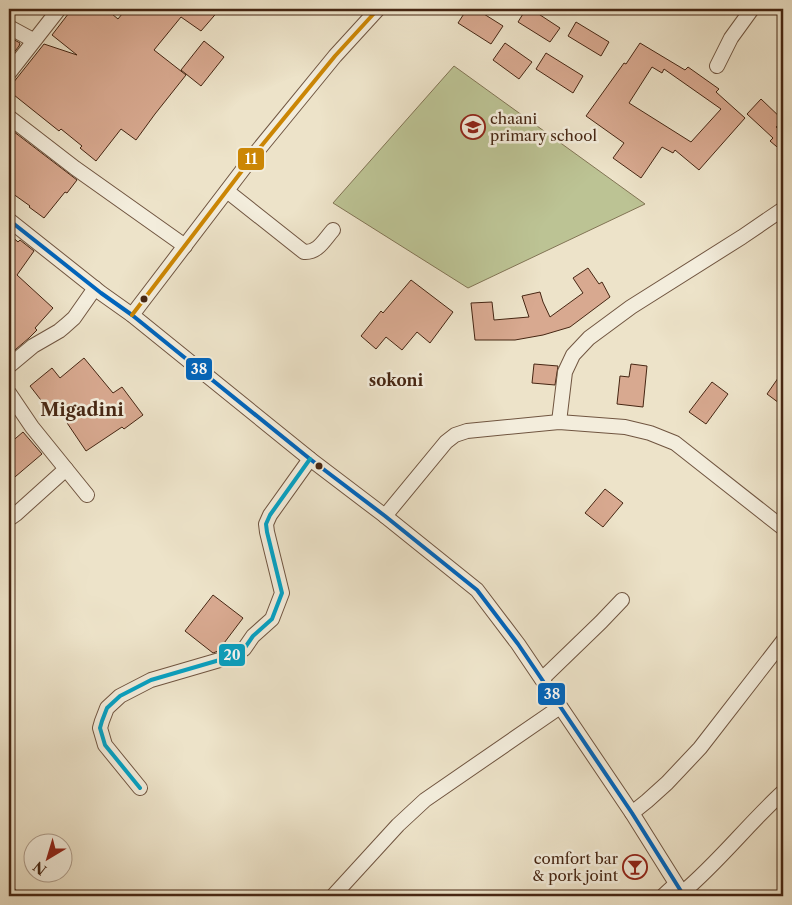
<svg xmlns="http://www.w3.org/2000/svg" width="792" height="905" font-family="'Libre Caslon Text',serif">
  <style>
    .green { fill: #bcc394; stroke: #817454 }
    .building { fill: #d8a990; stroke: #462613; fill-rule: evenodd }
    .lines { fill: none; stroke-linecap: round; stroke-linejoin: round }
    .street-casing { stroke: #705540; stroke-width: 16 }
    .street { stroke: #f3eddc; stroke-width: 14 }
    .bus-1-casing { stroke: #f3eddc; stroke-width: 8 }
    .bus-2-casing { stroke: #f3eddc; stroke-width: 8 }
    .bus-3-casing { stroke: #f3eddc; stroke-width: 8 }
    .bus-1 { stroke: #0065bd; stroke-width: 4 }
    .bus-2 { stroke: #cb8605; stroke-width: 4 }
    .bus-3 { stroke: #04a2c5; stroke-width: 4 }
    .bus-dot { fill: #462613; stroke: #f3eddc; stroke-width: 2 }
    .labels { text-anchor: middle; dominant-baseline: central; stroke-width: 5; stroke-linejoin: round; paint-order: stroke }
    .poi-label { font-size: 15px; fill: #462613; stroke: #f3eddc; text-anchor: start }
    .neighbourhood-label { font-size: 16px; font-weight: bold; fill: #462613; stroke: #f3eddc }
    .quarter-label { font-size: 18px; font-weight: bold; fill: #462613; stroke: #f3eddc }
    .line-badge { stroke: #f3eddc; stroke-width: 2 }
    .badge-label { font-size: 14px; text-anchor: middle; font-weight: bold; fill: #fff }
  </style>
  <rect width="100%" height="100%" fill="#ede3c9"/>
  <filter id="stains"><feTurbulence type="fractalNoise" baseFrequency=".004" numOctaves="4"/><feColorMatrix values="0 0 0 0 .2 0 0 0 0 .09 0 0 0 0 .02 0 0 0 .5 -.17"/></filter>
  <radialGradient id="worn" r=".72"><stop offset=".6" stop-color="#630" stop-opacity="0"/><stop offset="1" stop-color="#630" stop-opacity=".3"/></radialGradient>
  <path class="green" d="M454,66L645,204L468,288L333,203Z"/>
  <g class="building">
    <path d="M72,9H106L118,19L126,9H220L201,31L181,17L154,50L186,75L155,114L136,140L121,129L96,161L80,148L82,146L61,129L59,131L9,91V88L44,44L77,55L52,35Z"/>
    <path d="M467,9H476L503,26L491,44L458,23Z"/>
    <path d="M526,9H531L560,28L550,42L518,22Z"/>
    <path d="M576,22L609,42L601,56L568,36Z"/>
    <path d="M9,37L20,43L19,46L9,59Z"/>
    <path d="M204,41L224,57L201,86L181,70Z"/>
    <path d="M505,43L532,62L519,79L493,60Z"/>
    <path d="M640,43L685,70L688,67L719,89L716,92L745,118L699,170L675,150L673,153L662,147L641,178L613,158L624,143L586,116L624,63L626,64ZM652,67L662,73L664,69L721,109L691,142L629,103Z"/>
    <path d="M546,53L583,76L573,93L536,69Z"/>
    <path d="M761,99L783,120L776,127L779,130L783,125V152L770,141L773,138L747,114Z"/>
    <path d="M9,128L77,180L67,193L65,192L44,218L29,207L30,206L9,191Z"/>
    <path d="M9,234L18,242L20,240L34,251L17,275L53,308L35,328L37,330L29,338L9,355Z"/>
    <path d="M588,268L599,284L602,282L610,297L570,327L543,335L515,340H475L471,303L492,302L494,320L529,317L522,296L540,292L543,302L550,317L583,293L573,278Z"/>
    <path d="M411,280L453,312L430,343L417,332L402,350L386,337L376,349L361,336L381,311L383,313Z"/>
    <path d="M84,358L113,393L122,387L143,415L124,429L122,427L86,451L57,408L51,413L30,386L52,368L60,378Z"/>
    <path d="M534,364L558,366L555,385L532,383Z"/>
    <path d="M631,364L647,366L643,407L617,404L620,376L629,377Z"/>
    <path d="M783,371V406L767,394Z"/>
    <path d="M712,382L728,394L706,424L689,412Z"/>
    <path d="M23,432L42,454L9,482V444Z"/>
    <path d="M605,489L623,503L603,527L585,513Z"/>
    <path d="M213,595L243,618L218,651L213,653L185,631Z"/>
  </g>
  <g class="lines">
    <defs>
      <g id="street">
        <path d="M9,27L33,40"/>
        <path d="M717,66L731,38L752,9"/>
        <path d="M9,73L59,9"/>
        <path d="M9,117L75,168L185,246"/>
        <path d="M227,191L304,252C318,253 324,240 333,230"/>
        <path d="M9,220L101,293L132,315L310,459L385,516L477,590L518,644L632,813L684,896"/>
        <path d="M132,315L254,155L335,56L378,9"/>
        <path d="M9,366L33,346L59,331L65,326L74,318L95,288"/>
        <path d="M9,393L32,427L87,495"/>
        <path d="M559,422L565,372L573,355L589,338L631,307L742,237L783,209"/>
        <path d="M385,516L446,442L455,435L467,431L559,422L625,427L650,433L675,443L783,528"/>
        <path d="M9,519L16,514L66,469"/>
        <path d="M542,679L601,622L622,600"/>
        <path d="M140,788L105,745L100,728L102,721L107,708L120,696L151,680L223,659L244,649L253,636L272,619L282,593L267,532L266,524L270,515L310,459"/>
        <path d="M632,813L647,801L667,783L700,748L783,641"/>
        <path d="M682,893C719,862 748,824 783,792"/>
        <path d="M9,894L11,896"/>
        <path d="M333,896L398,825L425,800L560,707"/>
        <path d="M663,896L676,884"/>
      </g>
    </defs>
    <use href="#street" class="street-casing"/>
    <use href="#street" class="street"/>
    <defs>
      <path id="bus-1" d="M9,220L101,293L132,315L310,459L385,516L477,590L518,644L632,813L684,896"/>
      <path id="bus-2" d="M132,315L254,155L335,56L378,9"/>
      <path id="bus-3" d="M140,788L105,745L100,728L102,721L107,708L120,696L151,680L223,659L244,649L253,636L272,619L282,593L267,532L266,524L270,515L310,459"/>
    </defs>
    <use href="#bus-1" class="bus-1-casing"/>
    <use href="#bus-2" class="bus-2-casing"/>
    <use href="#bus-3" class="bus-3-casing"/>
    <use href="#bus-1" class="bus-1"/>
    <use href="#bus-2" class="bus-2"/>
    <use href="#bus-3" class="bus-3"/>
  </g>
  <defs>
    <symbol id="school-ring" viewBox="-11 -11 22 22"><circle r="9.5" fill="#f3eddc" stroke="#8f2418" stroke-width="1.5"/><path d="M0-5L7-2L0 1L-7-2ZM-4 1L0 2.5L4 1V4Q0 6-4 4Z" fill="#8f2418"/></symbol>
    <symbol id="bar-ring" viewBox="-11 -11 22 22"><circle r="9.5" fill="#f3eddc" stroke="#8f2418" stroke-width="1.5"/><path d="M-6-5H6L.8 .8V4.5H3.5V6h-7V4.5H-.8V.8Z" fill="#8f2418"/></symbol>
  </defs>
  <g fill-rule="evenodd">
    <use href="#school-ring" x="459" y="113" width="28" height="28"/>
    <use href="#bar-ring" x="621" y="853" width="28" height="28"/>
  </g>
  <g class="bus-dot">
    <circle cx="144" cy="299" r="4.5"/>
    <circle cx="319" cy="466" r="4.5"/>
  </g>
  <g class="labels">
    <g class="poi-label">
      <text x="490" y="118">chaani<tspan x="490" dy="17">primary school</tspan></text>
      <text x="618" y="858" text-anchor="end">comfort bar<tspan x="618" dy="17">&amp; pork joint</tspan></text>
    </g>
    <g class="neighbourhood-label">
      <text x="396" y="380">sokoni</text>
    </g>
    <g class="quarter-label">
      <text x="82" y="410">Migadini</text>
    </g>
  </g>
  <g class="line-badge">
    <rect x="237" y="147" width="28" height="24" rx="5" fill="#cb8605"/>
    <rect x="185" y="357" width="28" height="24" rx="5" fill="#0065bd"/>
    <rect x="218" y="643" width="28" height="24" rx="5" fill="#04a2c5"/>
    <rect x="537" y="682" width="29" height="24" rx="5" fill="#0065bd"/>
  </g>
  <g class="badge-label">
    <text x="251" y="164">11</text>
    <text x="199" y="374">38</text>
    <text x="232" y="660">20</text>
    <text x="552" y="699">38</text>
  </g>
  <rect width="792" height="905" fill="none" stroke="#ede3c9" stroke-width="30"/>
  <rect x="10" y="10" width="772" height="885" fill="none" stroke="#462613" stroke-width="2.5"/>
  <rect x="15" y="15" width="762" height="875" fill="none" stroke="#462613"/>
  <g transform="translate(48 858) rotate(218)"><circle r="24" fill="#f3eddc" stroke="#ae9d8c"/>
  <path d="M0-4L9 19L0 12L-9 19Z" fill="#8f2418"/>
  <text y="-8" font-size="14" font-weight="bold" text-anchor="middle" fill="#462613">N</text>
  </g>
  <rect width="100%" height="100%" filter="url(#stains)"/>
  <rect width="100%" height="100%" fill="url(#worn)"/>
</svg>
